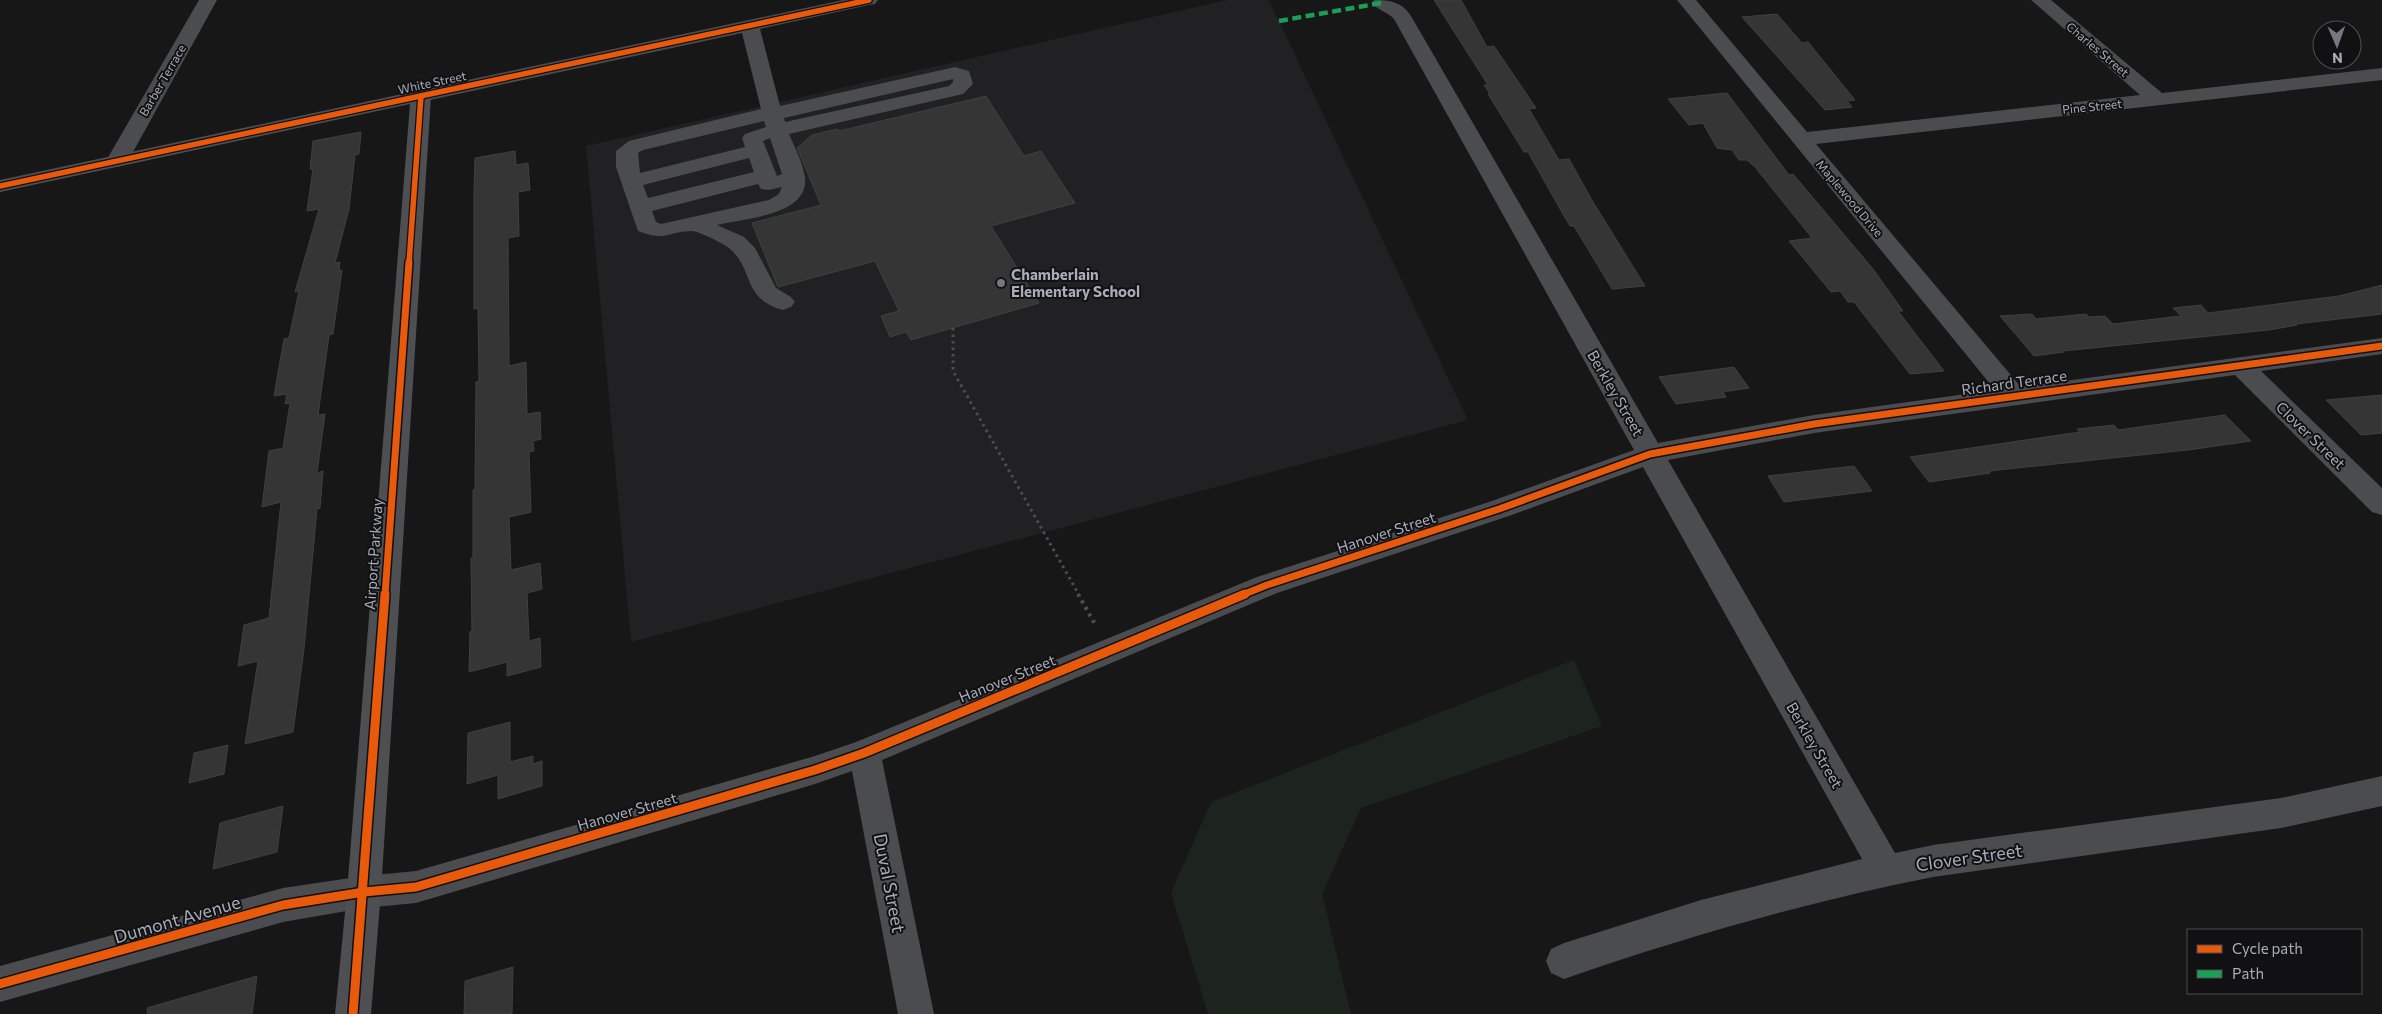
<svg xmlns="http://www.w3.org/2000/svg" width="2382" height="1014" font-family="Commissioner,sans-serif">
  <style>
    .built { fill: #212123 }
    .green { fill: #1d241e }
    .building { fill: #353536; stroke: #3f4043 }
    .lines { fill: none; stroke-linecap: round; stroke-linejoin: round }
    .path-far1 { stroke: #4d4e52; stroke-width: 3; stroke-dasharray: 2.5 4; stroke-linecap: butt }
    .path { stroke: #4d4e52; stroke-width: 4; stroke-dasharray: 3 4.5; stroke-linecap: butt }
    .minor { fill: #4b4c50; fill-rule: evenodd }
    .major { fill: #4d4f52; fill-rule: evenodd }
    .quiet { stroke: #1a9f57; stroke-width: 4.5; stroke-dasharray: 9 4.5; stroke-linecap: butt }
    .cycleway-far2-casing { stroke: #111113; stroke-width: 8 }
    .cycleway-far1-casing { stroke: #111113; stroke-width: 10 }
    .cycleway-casing { stroke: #111113; stroke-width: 12 }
    .cycleway-far2 { stroke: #e8590c; stroke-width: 5.5 }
    .cycleway-far1 { stroke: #e8590c; stroke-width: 7 }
    .cycleway { stroke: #e8590c; stroke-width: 9 }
    .poi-dot { fill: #757880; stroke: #111113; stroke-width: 2 }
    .labels { text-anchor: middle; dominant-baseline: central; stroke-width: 4; stroke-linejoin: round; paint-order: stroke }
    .far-street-label { font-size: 12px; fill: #a8adb8; stroke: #111113 }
    .poi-label { font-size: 15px; font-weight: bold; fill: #a8adb8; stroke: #111113; text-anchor: start }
    .street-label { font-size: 15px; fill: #a8adb8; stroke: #111113 }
    .near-street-label { font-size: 18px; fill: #a8adb8; stroke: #111113 }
  </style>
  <rect width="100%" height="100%" fill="#171717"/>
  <path class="built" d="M1227,0H1269L1468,420L631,642L586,146Z"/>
  <path class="green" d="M1574,660L1602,726L1361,808L1322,894L1351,1014H1208L1171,893L1211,802Z"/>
  <g class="building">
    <path d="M1434,0H1461L1487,47L1494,46L1536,108L1529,109L1559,160L1569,159L1593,202L1645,286L1612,289L1574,226H1570L1564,216L1528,152H1524L1488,94H1490L1484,85H1488Z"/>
    <path d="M1777,14L1802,43L1808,42L1855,100L1847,101L1852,107L1825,110L1742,17Z"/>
    <path d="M1727,93L1789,175L1793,174L1873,269L1903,311H1898L1944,371L1910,374L1854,302H1848L1840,291L1831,292L1789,241L1812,238L1755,167L1747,160H1739L1732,150L1717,148L1703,123L1689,125L1668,99Z"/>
    <path d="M986,96L1024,156L1041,151L1075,203L991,226L1039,303L911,340L906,332L890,337L881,316L899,311L875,261L778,287L752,223L821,205L797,148L812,135L837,129L839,131Z"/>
    <path d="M361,132L359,154L355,155L349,209L335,263L340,262L339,271L342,270L333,334L329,335L318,415L325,414L317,473L323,471L320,508L317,509L304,649L293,732L245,744L258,661L238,666L244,625L269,618L281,502L262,507L269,451L283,448L290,403L285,404L287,394L274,396L284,339L289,338L299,291L295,292L319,209L307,211L313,169H310L313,141Z"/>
    <path d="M515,151L516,165L528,163L530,190L518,192L519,236L508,238L509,366L526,362L527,414L540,412L541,439L533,441L534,451L529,452L531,512L509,517L511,570L540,563L542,589L527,593L529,641L540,638L541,667L507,676V662L469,672L470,632L472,631L471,558H473V490L475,489L476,382L479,381L478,308L474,309V191L475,158Z"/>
    <path d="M2382,285V314L2296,324L2297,325L2269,330L2063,351L2064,352L2034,356L2000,316L2032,314L2036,319L2086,314L2089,317L2105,316L2113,324L2181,316L2173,308L2201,305L2208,313L2339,296Z"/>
    <path d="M1734,367L1749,388L1723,392L1726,397L1676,404L1659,377Z"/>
    <path d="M2382,395V433L2361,435L2326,400Z"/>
    <path d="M2225,415L2251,441L2188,450L1989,471L1990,473L1929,482L1910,457L2080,432L2077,429L2114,425L2118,430Z"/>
    <path d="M1854,466L1872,491L1784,502L1768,476Z"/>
    <path d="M510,722V762L533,756V764L542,761V786L498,799V775L467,784L468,733Z"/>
    <path d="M228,745L224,774L189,783L194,753Z"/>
    <path d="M283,806L277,852L213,869L220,823Z"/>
    <path d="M513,967L512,1014H464L465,981Z"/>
    <path d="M257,976L252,1014H148L147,1008Z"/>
  </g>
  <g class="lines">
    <path class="path-far1" d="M953,328V371L1079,595"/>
    <path class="path" d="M1078,594L1096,626"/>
    <g class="minor">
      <path d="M199,0H217L128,161L124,165L117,167L110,165L106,161Z"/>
      <path d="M843,0H878L875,4L869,5L760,29L780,106L955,67L969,71L973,84L963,94L789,134C795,148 803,163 805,178C809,215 743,219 717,225L744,237L755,248L776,288L791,297L795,302L791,307L783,310C741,298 755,270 729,248C724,244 697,230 691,231C665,232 667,242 638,231L616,167V151L629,141L761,109L742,33L421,102L414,100L411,96L414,92L421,90ZM953,79V82L949,86L785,122L784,118ZM764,121L766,127L745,134L742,138L745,147L640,173L638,153L643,150ZM770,138L782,174L777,176L763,141ZM749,158L754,172L648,198L643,185ZM758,184L761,189L769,190L782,187L779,194L769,200L661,224L656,222L652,211Z"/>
      <path d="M1374,0C1390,0 1402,2 1411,16L1658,443L1814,415L1995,390L1677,0H1696L1807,132L2140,95L2031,0H2051L2162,93L2382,68V80L1816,144L2021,387L2382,338V354L2261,371L2382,488V515L2372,512L2235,375L1814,433L1668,460L1895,853L1933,845L2281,798L2382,776V806L2281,828L1933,877C1807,902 1685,937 1564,979L1551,973L1546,961L1551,949L1564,943L1701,900L1862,859L1643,467L1509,516L1277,593L882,760L934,1014H898L852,771L815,784L416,903L364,908L283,922L0,1002V966L283,888L364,876L416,871L815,756L856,742L1257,577L1489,502L1634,450L1394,19C1388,12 1377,10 1372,3Z"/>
    </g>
    <path class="major" d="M421,90L428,92L431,96L381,892L371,1014H335L347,892L410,104L0,192V180Z"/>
    <path class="quiet" d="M1279,21L1381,3"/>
    <defs>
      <g id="cycleway-far2">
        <path d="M0,186L869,0"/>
        <path d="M409,263L421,96"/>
      </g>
      <g id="cycleway-far1">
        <path d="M385,595L409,262"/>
        <path d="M1242,595L1267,585L1499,509L1650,454L1814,424L2382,346"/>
      </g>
      <g id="cycleway">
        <path d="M0,984L283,905L364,892L416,887L815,770L864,753L1245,594"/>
        <path d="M353,1014L385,594"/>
      </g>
    </defs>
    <use href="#cycleway-far2" class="cycleway-far2-casing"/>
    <use href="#cycleway-far1" class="cycleway-far1-casing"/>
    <use href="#cycleway" class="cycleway-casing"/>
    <use href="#cycleway-far2" class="cycleway-far2"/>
    <use href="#cycleway-far1" class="cycleway-far1"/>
    <use href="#cycleway" class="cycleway"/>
  </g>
  <circle class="poi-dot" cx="1001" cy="283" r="5"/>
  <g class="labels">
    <g class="far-street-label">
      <text transform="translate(2098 49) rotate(40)">Charles Street</text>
      <text transform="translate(162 80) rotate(-60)">Barber Terrace</text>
      <text transform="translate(432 82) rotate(-12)">White Street</text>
      <text transform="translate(2092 106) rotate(-6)">Pine Street</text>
      <text transform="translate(1850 198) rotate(50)">Maplewood Drive</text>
    </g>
    <g class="poi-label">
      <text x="1011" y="274">Chamberlain<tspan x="1011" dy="17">Elementary School</tspan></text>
    </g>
    <g class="street-label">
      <text transform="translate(2014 382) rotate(-8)">Richard Terrace</text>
      <text transform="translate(1616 393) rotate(60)">Berkley Street</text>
      <text transform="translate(2311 435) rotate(44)">Clover Street</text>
      <text transform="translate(1386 532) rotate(-18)">Hanover Street</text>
      <text transform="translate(373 554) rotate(-86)">Airport Parkway</text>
      <text transform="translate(1007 678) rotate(-22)">Hanover Street</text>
      <text transform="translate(1815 745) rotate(60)">Berkley Street</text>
      <text transform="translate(627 811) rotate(-16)">Hanover Street</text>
    </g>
    <g class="near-street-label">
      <text transform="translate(1969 857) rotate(-8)">Clover Street</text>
      <text transform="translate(890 883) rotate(79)">Duval Street</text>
      <text transform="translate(177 919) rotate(-16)">Dumont Avenue</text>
    </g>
  </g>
  <rect x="2187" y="929" width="175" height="65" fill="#111113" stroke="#4d4f55"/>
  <rect x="2197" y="945" width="25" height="8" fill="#e8590c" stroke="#4d4f55"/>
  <text x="2232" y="954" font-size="15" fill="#a8adb8">Cycle path</text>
  <rect x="2197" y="970" width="25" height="8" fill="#1a9f57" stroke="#4d4f55"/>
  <text x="2232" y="979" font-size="15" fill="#a8adb8">Path</text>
  <g transform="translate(2337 45) rotate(178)"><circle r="24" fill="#111113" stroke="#4d4f55"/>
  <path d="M0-4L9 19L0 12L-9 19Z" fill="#757880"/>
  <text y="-8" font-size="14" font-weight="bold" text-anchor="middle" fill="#a8adb8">N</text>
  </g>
</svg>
